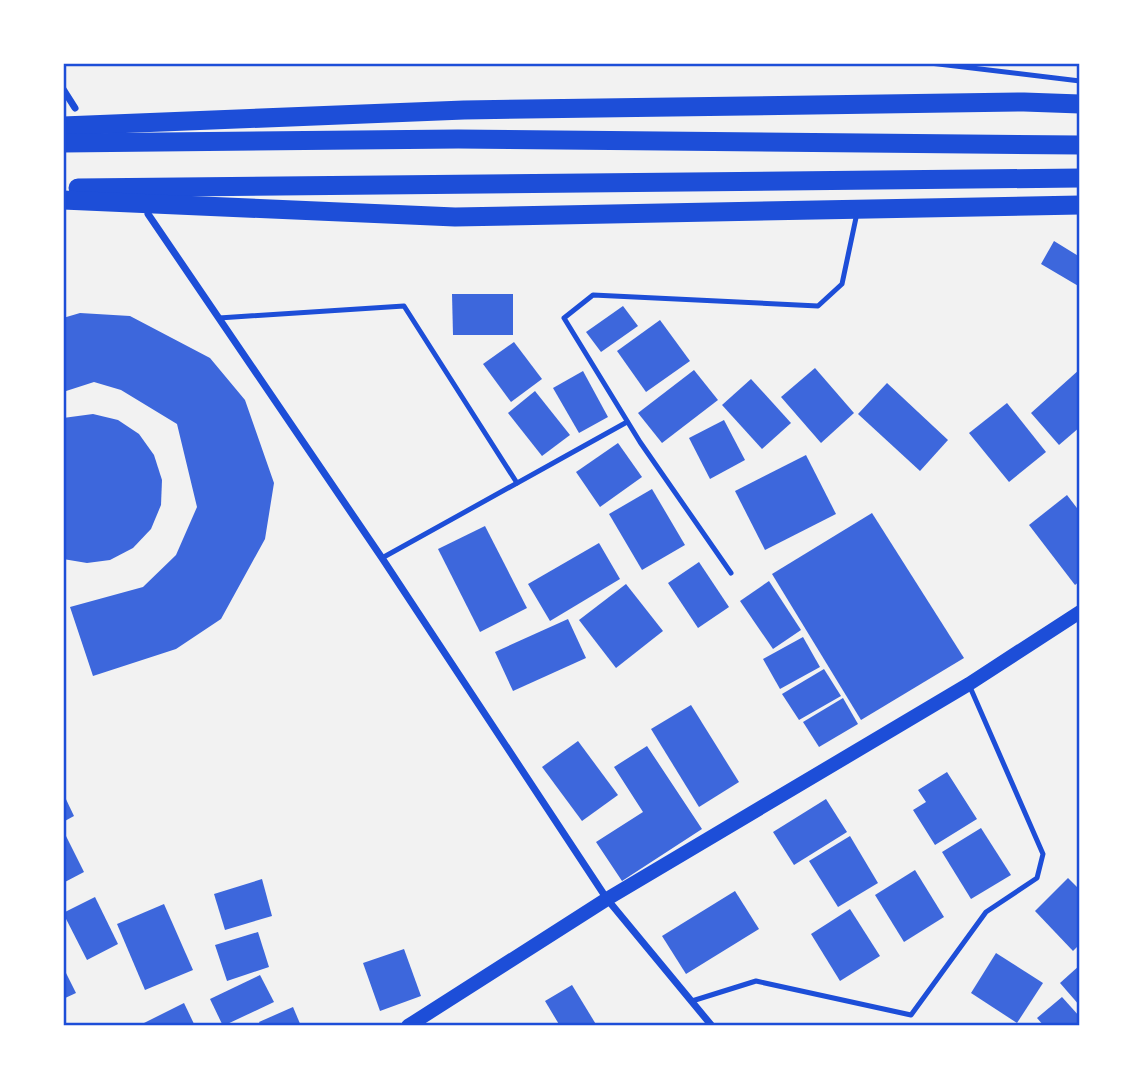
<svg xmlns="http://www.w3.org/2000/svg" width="1143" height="1089" font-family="'DM Sans',sans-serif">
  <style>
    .building { fill: #3d67dc }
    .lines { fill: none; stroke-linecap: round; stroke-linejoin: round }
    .service { stroke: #1d4ed8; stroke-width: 5 }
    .minor { stroke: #1d4ed8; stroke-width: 7 }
    .secondary { stroke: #1d4ed8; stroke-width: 14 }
    .trunk { stroke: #1d4ed8; stroke-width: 19 }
    .neatline { fill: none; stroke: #1d4ed8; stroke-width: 2.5 }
  </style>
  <rect width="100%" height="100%" fill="#f2f2f2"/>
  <g class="building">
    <path d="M1054,241L1080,257V287L1041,264Z"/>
    <path d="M452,294H513V335H453Z"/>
    <path d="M623,306L638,326L601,352L586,332Z"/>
    <path d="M80,313L130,316L210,358L245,400L274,483L265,539L221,619L176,649L93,676L70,607L143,587L176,555L197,507L177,424L121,390L94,382L63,392V318Z"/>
    <path d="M660,320L690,361L646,392L617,351Z"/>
    <path d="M514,342L542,379L511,402L483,364Z"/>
    <path d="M815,368L854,413L821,443L781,397Z"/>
    <path d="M1080,369V427L1059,445L1031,413Z"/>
    <path d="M694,370L718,400L662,443L638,413Z"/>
    <path d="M583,371L608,417L579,433L553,388Z"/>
    <path d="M751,379L791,423L762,449L722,405Z"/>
    <path d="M887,383L948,440L920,471L858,414Z"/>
    <path d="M535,391L570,435L542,456L508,413Z"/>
    <path d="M1007,403L1046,452L1009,482L969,433Z"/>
    <path d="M93,414L118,420L139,434L154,455L162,480L161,505L151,529L133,548L110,560L87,563L63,559V418Z"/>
    <path d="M724,420L745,460L710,479L689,438Z"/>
    <path d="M618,443L642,477L600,507L576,472Z"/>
    <path d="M806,455L836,514L765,550L735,491Z"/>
    <path d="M652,489L685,545L642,570L609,514Z"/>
    <path d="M1067,495L1080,512V581L1075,585L1029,525Z"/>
    <path d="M872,513L964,658L861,720L772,574Z"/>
    <path d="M485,526L527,608L480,632L438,549Z"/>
    <path d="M599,543L620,579L550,621L528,584Z"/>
    <path d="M699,562L729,607L698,628L668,583Z"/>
    <path d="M769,581L801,630L773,649L740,601Z"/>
    <path d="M626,584L663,631L616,668L579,620Z"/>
    <path d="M568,619L586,658L513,691L495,652Z"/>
    <path d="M803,637L820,667L780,689L763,659Z"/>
    <path d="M824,669L841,696L799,720L782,694Z"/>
    <path d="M843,698L858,724L819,747L803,722Z"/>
    <path d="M691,705L739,782L699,807L651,729Z"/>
    <path d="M578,741L618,795L582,821L542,767Z"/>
    <path d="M647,746L702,829L622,881L596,842L643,812L614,767Z"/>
    <path d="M947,772L977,819L935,845L913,810L926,802L918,790Z"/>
    <path d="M63,793L74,816L63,822Z"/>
    <path d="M826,799L847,832L794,865L773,832Z"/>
    <path d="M981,828L1011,875L971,899L942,852Z"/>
    <path d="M63,830L84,872L63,883Z"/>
    <path d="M850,836L878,883L838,907L809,861Z"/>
    <path d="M915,870L944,917L904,942L875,895Z"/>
    <path d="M1068,878L1080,890V944L1073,951L1035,911Z"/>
    <path d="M262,879L272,916L225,930L214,894Z"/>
    <path d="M735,891L759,929L686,974L662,936Z"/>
    <path d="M95,897L118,944L87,960L63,913Z"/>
    <path d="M164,904L193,970L145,990L117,924Z"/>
    <path d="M850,909L880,956L840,981L811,934Z"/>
    <path d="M258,932L269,967L227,981L215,945Z"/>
    <path d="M404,949L421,996L380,1011L363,963Z"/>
    <path d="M996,953L1043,983L1017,1023L971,993Z"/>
    <path d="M1080,965V1006L1060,983Z"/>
    <path d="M63,967L76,993L63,999Z"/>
    <path d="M260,975L274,1002L223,1026L210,999Z"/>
    <path d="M572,985L597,1026H560L545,1001Z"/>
    <path d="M1062,997L1080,1017V1026H1044L1037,1018Z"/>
    <path d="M184,1003L195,1026H138Z"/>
    <path d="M293,1007L301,1026H261L259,1022Z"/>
  </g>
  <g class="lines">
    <g class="service">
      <path d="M930,63L1080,81"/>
      <path d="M219,318L404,306L517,483"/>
      <path d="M382,558L627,422"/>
      <path d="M731,573L640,442L564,318L593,295L818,306L842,284L857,213"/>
      <path d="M692,1001L756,981L911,1015L986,912L1037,878L1043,854L970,687"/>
    </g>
    <g class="minor">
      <path d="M63,89L75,108"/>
      <path d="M148,214L382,558L607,899L712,1026"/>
    </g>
    <path class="secondary" d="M408,1026L607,899L969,684L1080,612"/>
    <g class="trunk">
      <path d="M63,126L464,110L1024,102L1080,104"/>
      <path d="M63,143L458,139L1080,145"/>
      <path d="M78,188L1080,178"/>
      <path d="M63,200L455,217L1080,205"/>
    </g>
  </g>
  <rect width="1143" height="1089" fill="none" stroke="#ffffff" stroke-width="130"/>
  <rect x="65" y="65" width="1013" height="959" class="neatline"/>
</svg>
